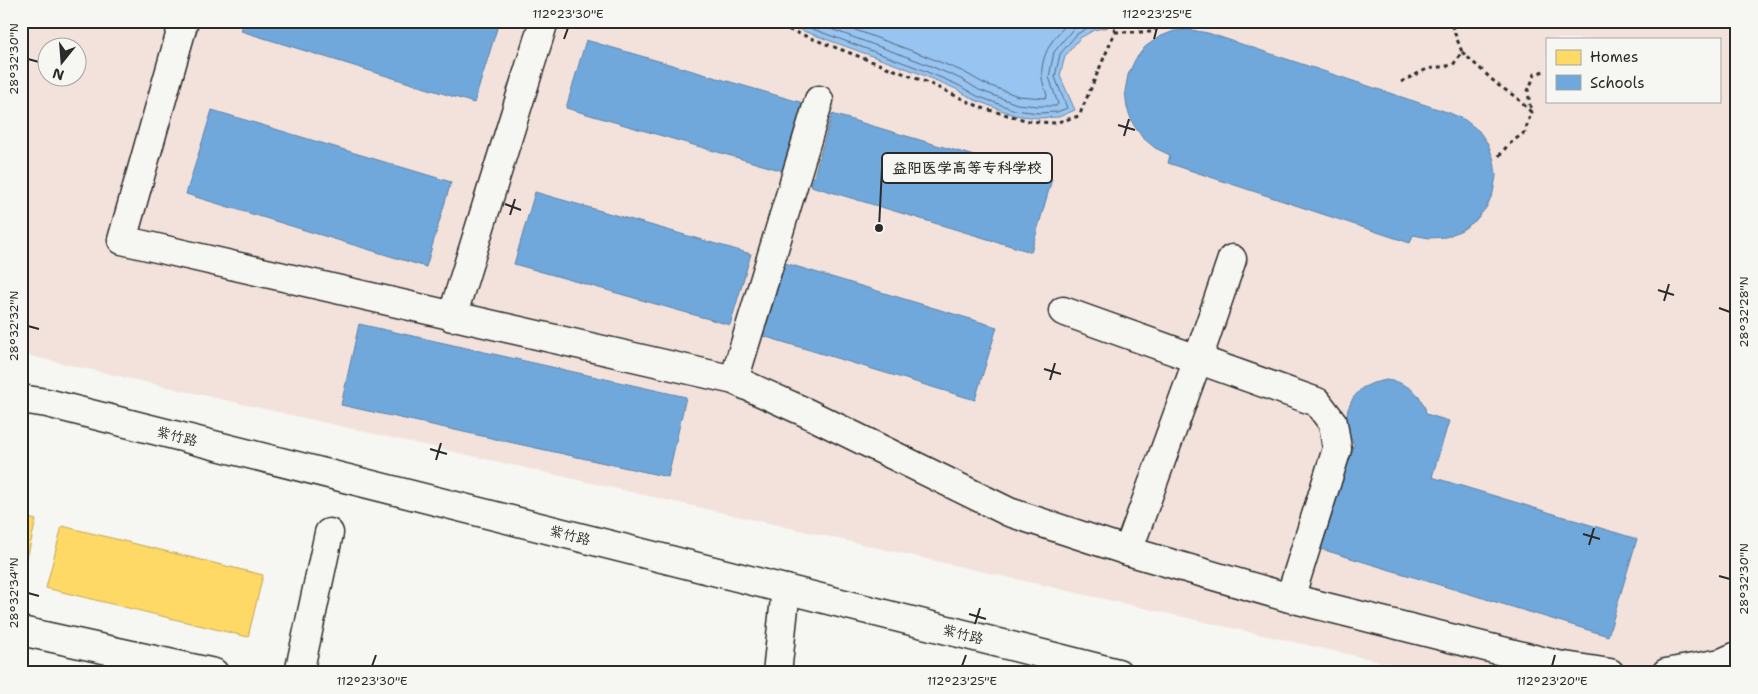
<svg xmlns="http://www.w3.org/2000/svg" width="1758" height="694" font-family="'Shantell Sans','LXGW WenKai TC',sans-serif">
  <style>
    .built { fill: #f3e2dc; fill-rule: evenodd }
    .water { fill: #97c4f1; stroke: #6c87a2 }
    .homes { fill: #ffd966; stroke: #bfa554 }
    .schools { fill: #6fa8dc; stroke: #5b82a7 }
    .lines { fill: none; stroke-linecap: round; stroke-linejoin: round }
    .shore { stroke: #56687a; stroke-width: 1 }
    .minor-casing { stroke: #2b2b2b; stroke-width: 31 }
    .path { stroke: #2b2b2b; stroke-width: 3; stroke-dasharray: 4 4; stroke-linecap: butt }
    .minor { stroke: #f6f6f2; stroke-width: 28 }
    .ticks { fill: none; stroke: #2b2b2b; stroke-width: 2 }
    .labels { text-anchor: middle; dominant-baseline: central; stroke-width: 5; stroke-linejoin: round; paint-order: stroke }
    .street-label { font-size: 14px; fill: #2b2b2b; stroke: #f6f6f2 }
    .leader { fill: none; stroke: #2b2b2b; stroke-width: 2 }
    .callout-dot { fill: #2b2b2b; stroke: #f6f6f2; stroke-width: 2 }
    .callout { fill: #f6f6f2; stroke: #2b2b2b; stroke-width: 2 }
    .callout-label { font-size: 15px; text-anchor: middle; font-weight: bold; fill: #2b2b2b }
    .neatline { fill: none; stroke: #2b2b2b; stroke-width: 2 }
    .ticks-label { font-size: 12px; text-anchor: middle; fill: #2b2b2b }
  </style>
  <rect width="100%" height="100%" fill="#f6f6f2"/>
  <filter id="ink" filterUnits="userSpaceOnUse"><feTurbulence type="fractalNoise" baseFrequency=".02" numOctaves="2"/><feDisplacementMap in="SourceGraphic" scale="10" xChannelSelector="R" yChannelSelector="G"/><feConvolveMatrix kernelMatrix="1 2 1 2 8 2 1 2 1" color-interpolation-filters="sRGB"/></filter>
  <g filter="url(#ink)">
    <path class="built" d="M21,21H1737V673H1431L21,354ZM1547,39H1719V101H1547ZM48,48H78V78H48Z"/>
    <path class="water" d="M776,21H1107L1108,27L1094,30L1080,38L1065,56L1060,76L1075,110L1059,117L1038,118L1014,115L975,100L956,89L916,72Z"/>
    <g class="homes">
      <path d="M21,516L36,520L22,580H21Z"/>
      <path d="M62,526L263,575L248,637L46,588Z"/>
    </g>
    <g class="schools">
      <path d="M109,21H134L132,28Z"/>
      <path d="M244,21H498L499,22L474,103L241,31Z"/>
      <path d="M1191,30L1208,33L1450,113L1465,120L1479,131L1488,144L1494,160L1496,176L1493,193L1486,208L1475,221L1462,230L1446,237L1429,238L1413,235L1410,243L1168,163L1170,155L1155,148L1142,137L1133,124L1127,108L1125,91L1128,75L1135,60L1145,47L1159,37L1174,31Z"/>
      <path d="M586,40L803,103L783,171L566,108Z"/>
      <path d="M212,110L451,182L426,267L186,194Z"/>
      <path d="M832,114L1052,179L1031,252L811,186Z"/>
      <path d="M535,192L751,254L730,325L514,264Z"/>
      <path d="M785,263L997,327L975,400L763,336Z"/>
      <path d="M359,324L686,397L668,477L341,405Z"/>
      <path d="M1386,380L1398,382L1410,388L1419,396L1425,408L1426,414L1449,421L1432,477L1637,539L1608,636L1321,549L1354,444L1348,434L1346,421L1348,409L1353,398L1362,388L1373,383Z"/>
    </g>
    <g class="lines">
      <g class="shore">
        <path d="M791,21L918,68L958,85L977,96L1015,110L1038,113L1057,112L1067,108L1055,77L1060,54L1077,34L1091,26L1101,23L1102,21"/>
        <path d="M809,21L921,62L961,79L979,90L1017,104L1038,106H1056L1058,104L1049,77L1054,52L1072,30L1086,21"/>
        <path d="M831,21L923,55L964,72L983,83L1018,96L1045,98L1047,96C1046,90 1042,83 1042,77C1040,56 1054,33 1072,21"/>
      </g>
      <defs>
        <g id="minor">
          <path d="M184,21L122,240L734,380L805,412L1009,512L1128,551L1290,598L1558,665L1610,673"/>
          <path d="M1063,311L1317,402L1333,423L1337,449L1290,598"/>
          <path d="M452,317L544,21"/>
          <path d="M734,380L819,100"/>
          <path d="M21,399L47,403L1118,673"/>
          <path d="M1128,551L1198,359L1232,259"/>
          <path d="M21,631L214,673"/>
          <path d="M299,673L329,533"/>
          <path d="M777,673L786,589"/>
          <path d="M1666,673L1721,663L1737,656"/>
        </g>
      </defs>
      <use href="#minor" class="minor-casing"/>
      <g class="path">
        <path d="M766,21L926,82L982,108L1029,121L1054,123L1079,116L1115,32L1112,21"/>
        <path d="M1115,32H1153L1160,21"/>
        <path d="M1462,52L1498,85L1516,97L1531,112L1528,91L1535,74L1547,70"/>
        <path d="M1401,82L1427,69L1453,65L1462,52L1450,21"/>
        <path d="M1499,156L1508,145L1525,132L1531,112"/>
      </g>
      <use href="#minor" class="minor"/>
    </g>
  </g>
  <path class="ticks" d="M564,39L568,28M1154,39L1157,28M28,59L39,62M1118,125L1135,130M1124,136L1129,119M505,204L521,210M510,215L515,199M1658,290L1674,295M1664,301L1669,284M1719,308L1730,312M28,326L39,329M1044,369L1061,374M1050,380L1055,363M430,449L447,454M436,460L441,443M1583,534L1600,539M1589,545L1594,528M1719,576L1730,579M28,593L39,596M969,614L986,619M975,624L980,608M372,666L376,655M962,666L966,655M1552,666L1555,655"/>
  <g class="labels">
    <g class="street-label">
      <text transform="translate(177 436) rotate(14)">紫竹路</text>
      <text transform="translate(570 535) rotate(14)">紫竹路</text>
      <text transform="translate(963 634) rotate(14)">紫竹路</text>
    </g>
  </g>
  <path class="leader" d="M879 228L882 168"/>
  <circle class="callout-dot" cx="879" cy="228" r="5"/>
  <rect class="callout" x="882" y="153" width="170" height="30" rx="5"/>
  <g class="callout-label">
    <text x="967" y="173">益阳医学高等专科学校</text>
  </g>
  <rect width="1758" height="694" fill="none" stroke="#f6f6f2" stroke-width="55"/>
  <rect x="1546" y="38" width="175" height="65" fill="#f6f6f2" stroke="#a5a5a2"/>
  <rect x="1556" y="50" width="25" height="15" fill="#ffd966" stroke="#a5a5a2"/>
  <text x="1590" y="62" font-size="15" fill="#2b2b2b">Homes</text>
  <rect x="1556" y="75" width="25" height="15" fill="#6fa8dc" stroke="#a5a5a2"/>
  <text x="1590" y="88" font-size="15" fill="#2b2b2b">Schools</text>
  <g transform="translate(62 62) rotate(197)"><circle r="24" fill="#f6f6f2" stroke="#a5a5a2"/>
  <path d="M0-4L9 19L0 12L-9 19Z" fill="#2b2b2b"/>
  <text y="-8" font-size="14" font-weight="bold" text-anchor="middle" fill="#2b2b2b">N</text>
  </g>
  <rect x="28" y="28" width="1702" height="638" class="neatline"/>
  <g class="ticks-label">
    <text x="568" y="18">112°23'30"E</text>
    <text x="1157" y="18">112°23'25"E</text>
    <text transform="translate(14 59) rotate(-90)" y="4">28°32'30"N</text>
    <text transform="translate(1744 312) rotate(-90)" y="4">28°32'28"N</text>
    <text transform="translate(14 326) rotate(-90)" y="4">28°32'32"N</text>
    <text transform="translate(1744 579) rotate(-90)" y="4">28°32'30"N</text>
    <text transform="translate(14 593) rotate(-90)" y="4">28°32'34"N</text>
    <text x="372" y="685">112°23'30"E</text>
    <text x="962" y="685">112°23'25"E</text>
    <text x="1552" y="685">112°23'20"E</text>
  </g>
</svg>
